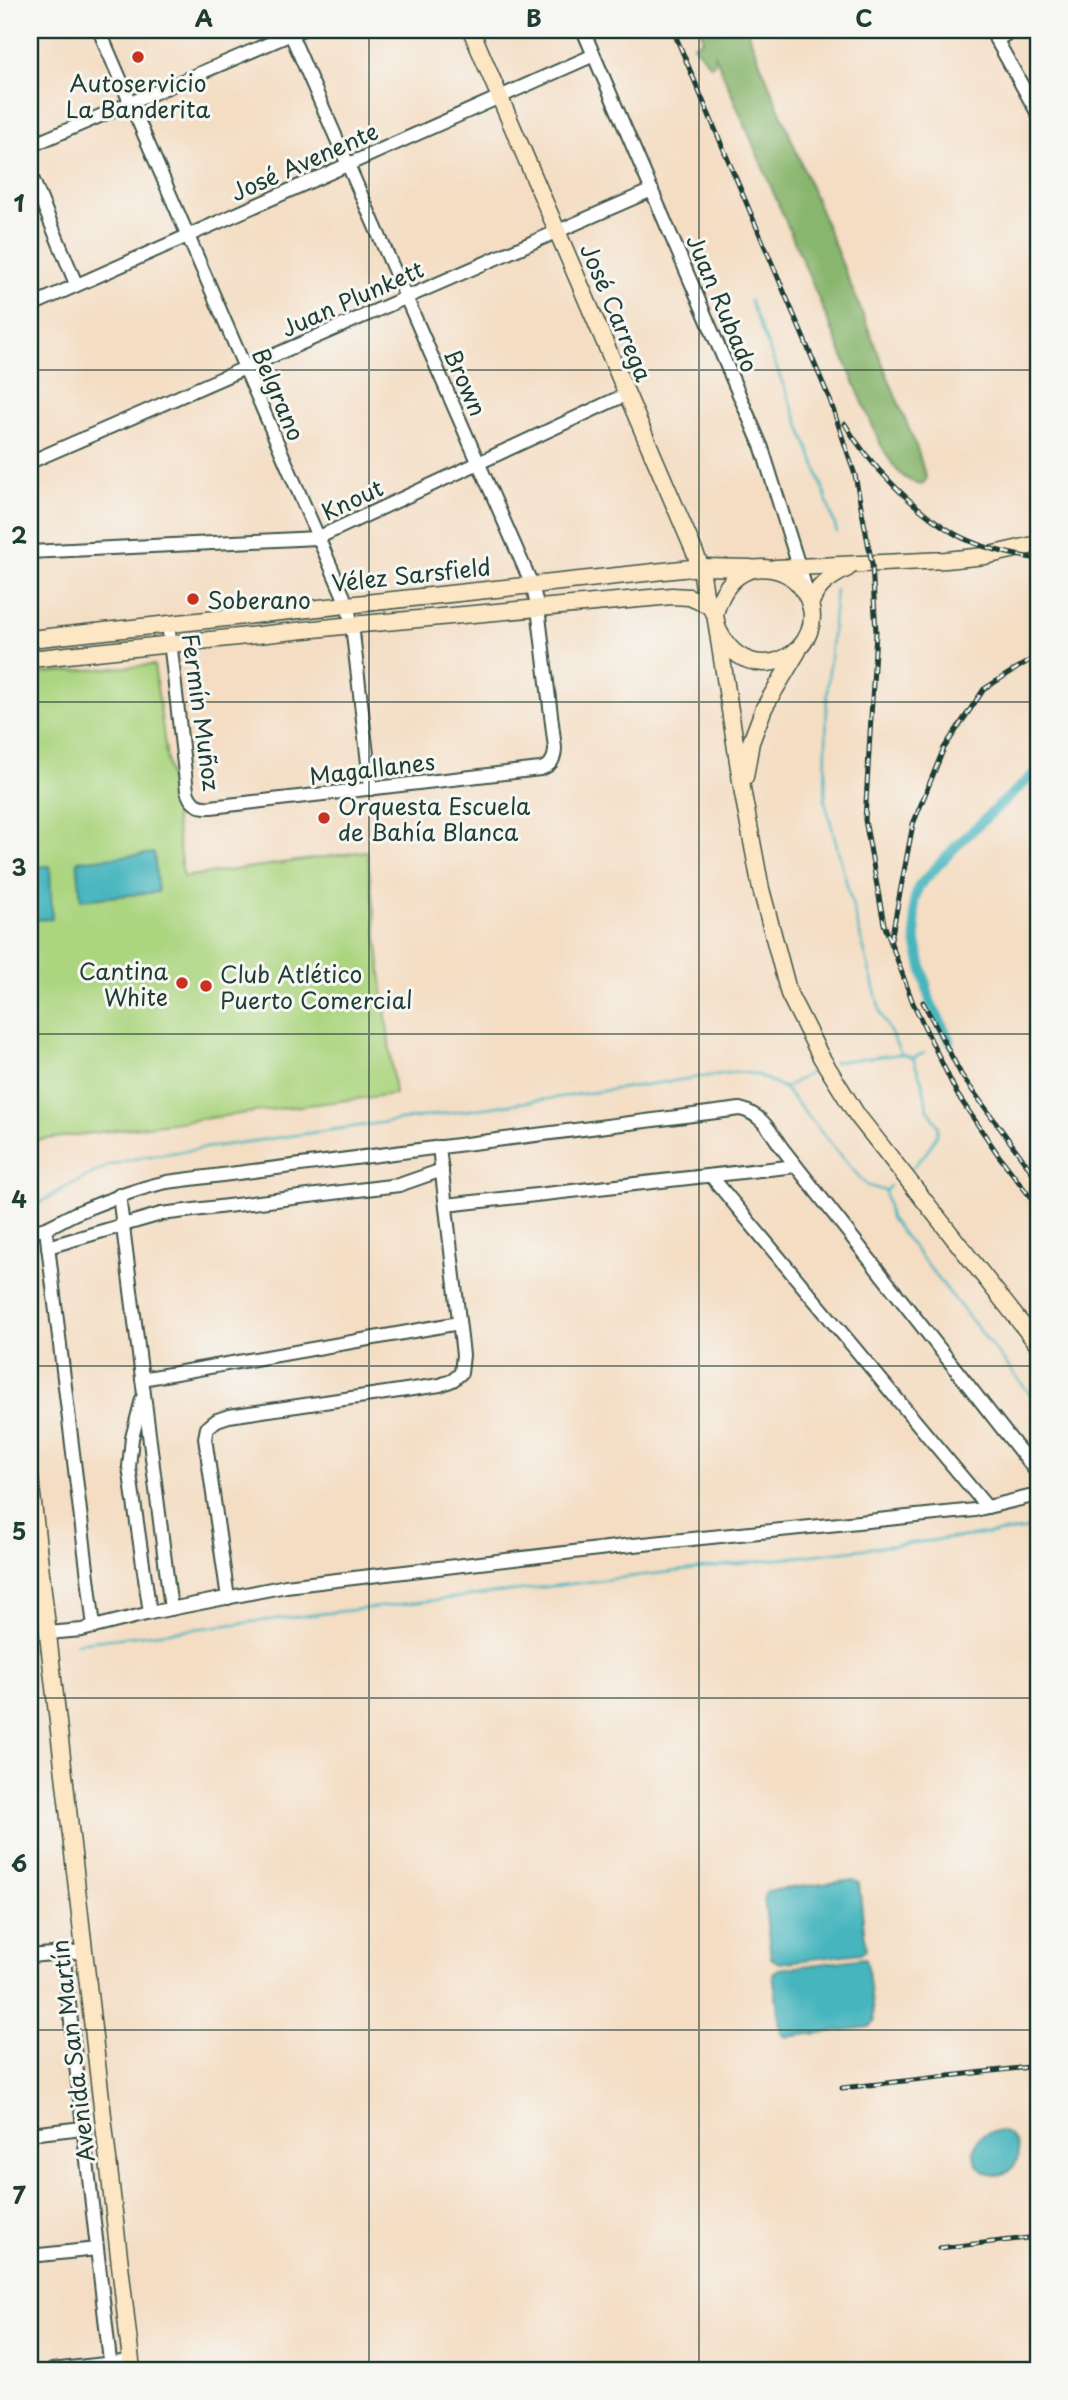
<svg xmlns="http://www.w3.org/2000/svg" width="1068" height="2400" font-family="'Playpen Sans',sans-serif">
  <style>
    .green { fill: #acd580; stroke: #66895a; stroke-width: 2 }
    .forest { fill: #89b66e; stroke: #547a51; stroke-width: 2 }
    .water { fill: #46b5be; stroke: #327979; stroke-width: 2 }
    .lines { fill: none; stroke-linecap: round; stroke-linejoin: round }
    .stream { stroke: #46b5be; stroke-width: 2.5 }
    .canal { stroke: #46b5be; stroke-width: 10 }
    .street-casing { stroke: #3f5549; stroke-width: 16 }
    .secondary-casing { stroke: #3f5549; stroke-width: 19 }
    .street { stroke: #fff; stroke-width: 12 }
    .secondary { stroke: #fce6c4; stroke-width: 16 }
    .rail-casing { stroke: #1f3d34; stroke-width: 5 }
    .rail { stroke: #f6f6f2; stroke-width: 2.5; stroke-dasharray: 8; stroke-linecap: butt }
    .grid { fill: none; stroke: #1f3d34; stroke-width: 2; stroke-opacity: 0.55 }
    .poi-dot { fill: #c8321e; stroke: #f6f6f2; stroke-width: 2.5 }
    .labels { text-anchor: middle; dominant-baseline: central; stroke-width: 6; stroke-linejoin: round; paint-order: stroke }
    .poi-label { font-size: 23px; fill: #1f3d34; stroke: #f6f6f2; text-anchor: start }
    .street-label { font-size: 23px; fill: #1f3d34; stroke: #f6f6f2 }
    .neatline { fill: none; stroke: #1f3d34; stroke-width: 2.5 }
    .grid-label { font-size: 23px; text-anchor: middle; font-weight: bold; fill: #1f3d34 }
  </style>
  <rect width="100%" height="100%" fill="#f6f6f2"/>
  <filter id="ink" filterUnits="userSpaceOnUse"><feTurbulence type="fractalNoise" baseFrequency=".0143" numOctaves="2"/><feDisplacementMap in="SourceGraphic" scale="14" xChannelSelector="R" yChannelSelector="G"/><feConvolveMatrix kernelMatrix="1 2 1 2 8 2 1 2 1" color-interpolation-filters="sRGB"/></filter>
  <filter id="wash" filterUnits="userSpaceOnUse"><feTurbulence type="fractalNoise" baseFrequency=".00686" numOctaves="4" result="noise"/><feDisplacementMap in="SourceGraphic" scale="28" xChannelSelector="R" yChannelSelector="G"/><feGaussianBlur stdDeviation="1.57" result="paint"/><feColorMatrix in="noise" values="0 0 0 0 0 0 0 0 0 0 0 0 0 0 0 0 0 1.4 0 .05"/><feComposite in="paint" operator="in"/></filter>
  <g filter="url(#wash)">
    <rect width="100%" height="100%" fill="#f4ddc3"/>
    <path class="green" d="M154,665L183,877L367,851L395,1094L30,1141V674Z"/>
    <path class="forest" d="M701,30H747L918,451L926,479L923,484C899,482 892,463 880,443L715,55L714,64L710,65L693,45L703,40Z"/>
    <g class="water">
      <path d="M154,853L158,892L81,900L77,861Z"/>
      <path d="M50,866L52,919L32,920L31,867Z"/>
      <path d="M854,1880L859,1883L866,1949L861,1953L779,1963L771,1958L764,1897L767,1891Z"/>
      <path d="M865,1958L867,1962L874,2022L869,2027L786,2037L781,2033L773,1973L779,1969Z"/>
      <circle cx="996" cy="2153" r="22"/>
    </g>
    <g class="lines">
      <g class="stream">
        <path d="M750,301L816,467L837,532"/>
        <path d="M836,589L827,693L825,801L881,1014L901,1054"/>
        <path d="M834,1062L901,1054L913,1058L924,1053"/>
        <path d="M784,1088L817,1069"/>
        <path d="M911,1169L926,1153L937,1135L938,1126L927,1107L923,1085L913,1058"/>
        <path d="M885,1191L890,1218L1038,1404"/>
        <path d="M30,1209L64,1188L110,1165L142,1157L736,1072L755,1074L784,1088L866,1185L885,1191L890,1186"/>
        <path d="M77,1643L1038,1528"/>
        <path d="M30,1650L40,1649"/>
      </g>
      <path class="canal" d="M950,1041L930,1001L916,942L914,901L919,886L958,844L1038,770"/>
    </g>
  </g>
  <g filter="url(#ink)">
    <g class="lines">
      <defs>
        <g id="street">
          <path d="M99,30L347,604L352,625L371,789"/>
          <path d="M583,30L762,448L807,592"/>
          <path d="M991,30L1038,114"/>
          <path d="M996,40L1014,30"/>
          <path d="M30,146L301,30"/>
          <path d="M30,173L76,284"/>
          <path d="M30,306L594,55"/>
          <path d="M30,462L652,190"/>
          <path d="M30,552L317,538L627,394"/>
          <path d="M168,623L187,791C191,804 198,808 211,807L540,769C551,766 555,759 555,748L538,608L532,585L289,30"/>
          <path d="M711,1176L987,1507"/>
          <path d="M119,1195L171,1609"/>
          <path d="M446,1205L796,1166"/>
          <path d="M46,1229L94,1627"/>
          <path d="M30,1231C47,1231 60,1220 76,1213C106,1201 135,1189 167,1182L740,1109C762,1114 770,1131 782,1148L1038,1474"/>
          <path d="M48,1247L161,1214L399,1185L442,1170"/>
          <path d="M142,1379L459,1323"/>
          <path d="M142,1399L132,1438L129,1467L150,1613"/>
          <path d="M228,1598L205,1438L207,1428L217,1420L229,1416L440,1385L453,1380L461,1373L463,1355L439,1147"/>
          <path d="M48,1633L82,1630L150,1613L286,1586L624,1546L975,1510L1033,1496L1038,1491"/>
          <path d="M63,1952L111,2370"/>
          <path d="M30,1956L84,1951"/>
          <path d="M30,2134L83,2128"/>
          <path d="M30,2256L97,2249"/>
          <path d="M52,2370L131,2361"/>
        </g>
        <g id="secondary">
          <path d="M471,30L701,567L705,595L711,609"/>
          <path d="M775,568L946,560L985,556L1038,544"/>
          <path d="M810,605C817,585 830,577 848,568"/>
          <path d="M717,627C748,700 837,648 805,593C800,584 792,576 782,572C746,559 724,581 715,614L743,794L761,889L789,994L821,1057L857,1115L1038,1345"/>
          <path d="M30,639L701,567L751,568"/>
          <path d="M30,659L352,625L672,596L689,597L708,605"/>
          <path d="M745,777L751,742L764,708L798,651"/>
          <path d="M30,1477L132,2370"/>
        </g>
      </defs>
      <use href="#street" class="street-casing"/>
      <use href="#secondary" class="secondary-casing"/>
      <use href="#street" class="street"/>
      <use href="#secondary" class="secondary"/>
      <defs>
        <g id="rail">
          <path d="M673,30L830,400L855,475L872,564L876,632L865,820L884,924L913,1003L957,1094L999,1156L1038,1207"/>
          <path d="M845,424C869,465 913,509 955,534C978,547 1013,555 1038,559"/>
          <path d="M891,940L913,824L944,748L984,689L1038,655"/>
          <path d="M923,1002L962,1076L1038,1180"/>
          <path d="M842,2088L1038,2066"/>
          <path d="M939,2248L1038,2237"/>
        </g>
      </defs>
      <use href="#rail" class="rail-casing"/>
      <use href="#rail" class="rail"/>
    </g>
  </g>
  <path class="grid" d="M369,30V2370M699,30V2370M30,370H1038M30,702H1038M30,1034H1038M30,1366H1038M30,1698H1038M30,2030H1038"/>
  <g class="poi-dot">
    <circle cx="138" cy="57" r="7"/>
    <circle cx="193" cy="599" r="7"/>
    <circle cx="324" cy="818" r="7"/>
    <circle cx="182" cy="983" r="7"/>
    <circle cx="206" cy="986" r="7"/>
  </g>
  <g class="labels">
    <g class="poi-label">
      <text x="138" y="82" text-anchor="middle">Autoservicio<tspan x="138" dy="26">La Banderita</tspan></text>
      <text x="207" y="599">Soberano</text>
      <text x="338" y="805">Orquesta Escuela<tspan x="338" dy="26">de Bahía Blanca</tspan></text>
      <text x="168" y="970" text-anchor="end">Cantina<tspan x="168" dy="26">White</tspan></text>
      <text x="220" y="973">Club Atlético<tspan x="220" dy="26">Puerto Comercial</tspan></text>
    </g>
    <g class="street-label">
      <text transform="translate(304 161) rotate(-24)">José Avenente</text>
      <text transform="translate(352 298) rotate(-24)">Juan Plunkett</text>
      <text transform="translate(723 303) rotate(67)">Juan Rubado</text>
      <text transform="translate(617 312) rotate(67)">José Carrega</text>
      <text transform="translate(466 382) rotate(66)">Brown</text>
      <text transform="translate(279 394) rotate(67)">Belgrano</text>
      <text transform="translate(352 499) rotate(-25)">Knout</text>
      <text transform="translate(411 574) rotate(-6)">Vélez Sarsfield</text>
      <text transform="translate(202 712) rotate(82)">Fermín Muñoz</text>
      <text transform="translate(372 768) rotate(-7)">Magallanes</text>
      <text transform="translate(72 2051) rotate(-97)">Avenida San Martín</text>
    </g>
  </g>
  <rect width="1068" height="2400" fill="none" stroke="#f6f6f2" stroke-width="77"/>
  <rect x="38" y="38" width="992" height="2324" class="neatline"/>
  <g class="grid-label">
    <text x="204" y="27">A</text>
    <text x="534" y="27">B</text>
    <text x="864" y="27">C</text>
    <text x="19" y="212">1</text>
    <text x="19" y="544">2</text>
    <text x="19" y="876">3</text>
    <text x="19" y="1208">4</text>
    <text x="19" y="1540">5</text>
    <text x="19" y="1872">6</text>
    <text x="19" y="2204">7</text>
  </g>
</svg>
